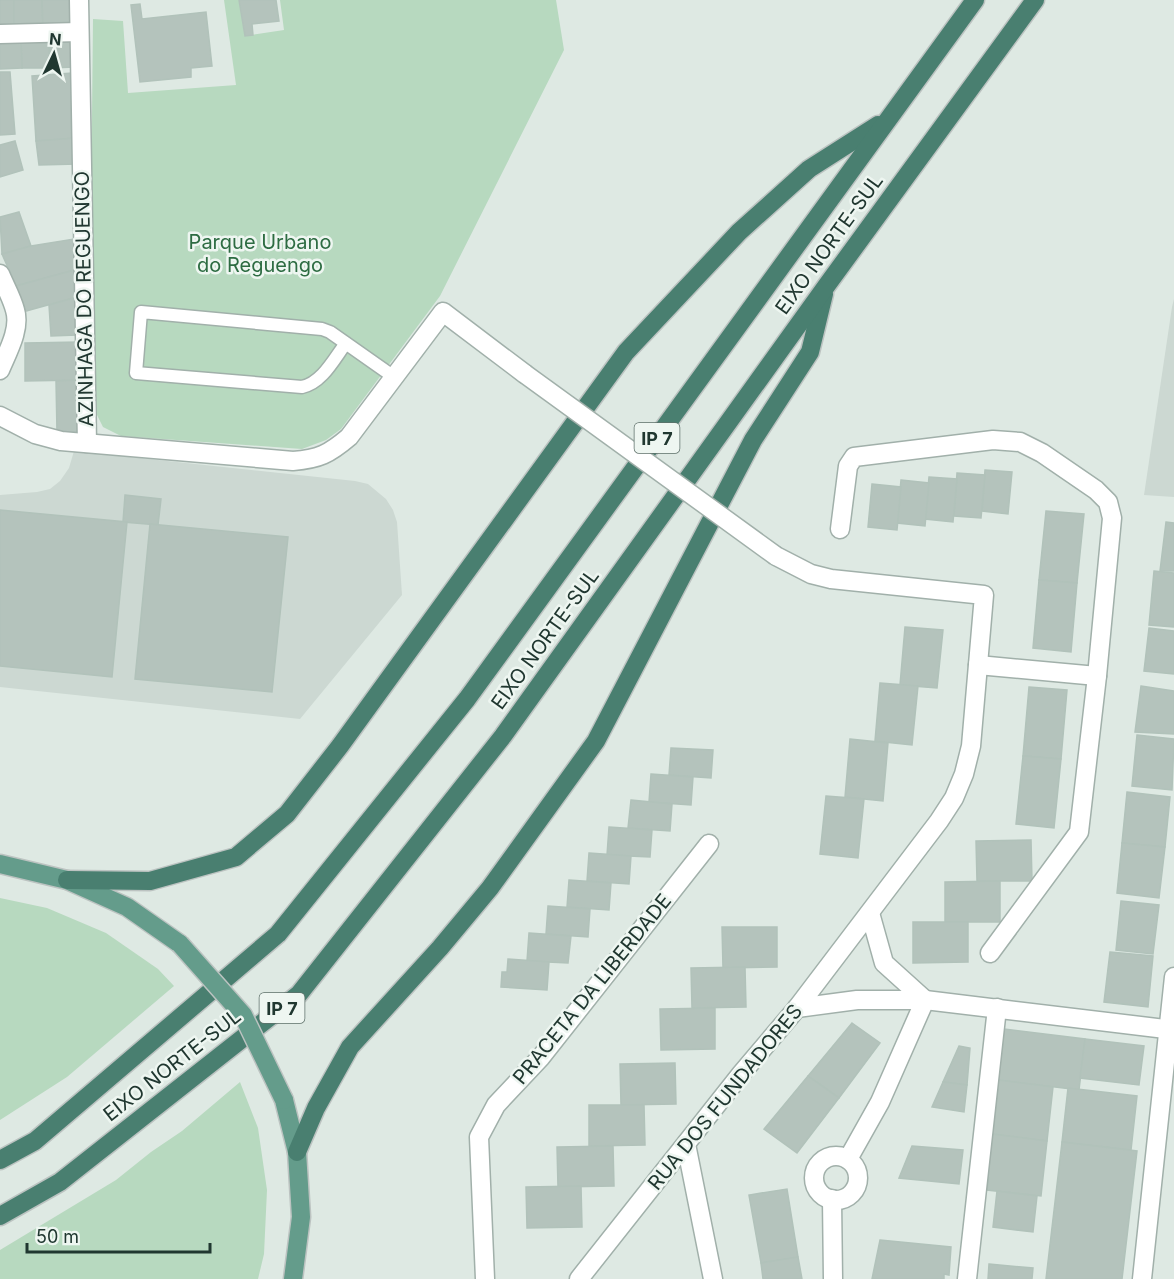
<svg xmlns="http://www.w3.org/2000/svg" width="1174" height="1279" font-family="Inter,sans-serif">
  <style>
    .built { fill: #ccd8d2 }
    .green { fill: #b7d9bf }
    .building { fill: #b4c3bc; stroke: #b1c2ba; stroke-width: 1.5 }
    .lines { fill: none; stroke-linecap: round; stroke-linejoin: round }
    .service-casing { stroke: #a1b0aa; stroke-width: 15 }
    .pedestrian-casing { stroke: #a1b0aa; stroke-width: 21 }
    .minor-casing { stroke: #a1b0aa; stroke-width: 21 }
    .primary-casing { stroke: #bcc3c1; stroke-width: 21 }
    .trunk-casing { stroke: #bcc3c1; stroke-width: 21 }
    .service { stroke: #fff; stroke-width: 12 }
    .pedestrian { stroke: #fff; stroke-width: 18 }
    .minor { stroke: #fff; stroke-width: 18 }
    .primary { stroke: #649c8b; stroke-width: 18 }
    .trunk { stroke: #497f70; stroke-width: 18 }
    .minor-bridge-casing { stroke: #a1b0aa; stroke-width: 21; stroke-linecap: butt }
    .primary-bridge-casing { stroke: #bcc3c1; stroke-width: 21; stroke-linecap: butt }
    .minor-bridge { stroke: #fff; stroke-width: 18 }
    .primary-bridge { stroke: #649c8b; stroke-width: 18 }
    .labels { text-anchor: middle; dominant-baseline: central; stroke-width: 5; stroke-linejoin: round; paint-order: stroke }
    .shield { fill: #eef6f1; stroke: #5e706a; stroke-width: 1.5 }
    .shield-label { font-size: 18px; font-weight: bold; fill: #203730 }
    .park-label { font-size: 20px; fill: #2d6c42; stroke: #eef6f1 }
    .street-label { font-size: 20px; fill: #203730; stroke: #eef6f1 }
  </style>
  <rect width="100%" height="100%" fill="#dee9e3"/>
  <g class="built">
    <path d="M1174,299V497L1144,495L1172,307Z"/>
    <path d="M74,451L355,481L368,484L386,499L393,510L397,522L402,595L300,719L0,687V495L37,492L50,489L60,481L69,468Z"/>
  </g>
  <g class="green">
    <path d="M224,0H239L245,36L284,30L280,0H556L564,50L440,296L341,429L326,440L302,449L121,436L103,427L95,411L91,213L93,19L123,21L128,93L236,85Z"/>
    <path d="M0,898L47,908L106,933L158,969L174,986L67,1077L0,1120Z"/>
    <path d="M240,1082L258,1128L267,1190L264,1254L258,1279H0V1250L116,1180L151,1152L182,1131Z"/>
  </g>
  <g class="building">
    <rect x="0" y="0" width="14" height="27"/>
    <path d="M14,0H42L43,27H14Z"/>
    <path d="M42,0H71L72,26L43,27Z"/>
    <path d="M239,0H276L279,21L252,24L253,35L245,36Z"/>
    <path d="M140,4L142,19L206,12L212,66L191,68V77L140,82L131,5Z"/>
    <path d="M49,40L50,68H22L21,41Z"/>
    <path d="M49,40H73L74,67L50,68Z"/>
    <path d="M0,41H21L22,68L0,69Z"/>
    <path d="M0,72H10L15,134L0,135Z"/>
    <path d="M72,73L76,138L36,141L32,76Z"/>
    <path d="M76,138L77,164L39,165L36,141Z"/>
    <path d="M15,141L23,170L0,177V145Z"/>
    <path d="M19,212L31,246L2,254L0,217Z"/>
    <path d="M74,239L78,269L16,286L2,254L31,246Z"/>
    <path d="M78,269L77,297L26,311L16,286Z"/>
    <path d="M77,297V335L51,336L49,305Z"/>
    <path d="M79,342V380L25,381V343Z"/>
    <path d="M79,380V432H57L56,381Z"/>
    <path d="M985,470L1012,472L1008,514L982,511Z"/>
    <path d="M957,473L985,475L981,518L954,516Z"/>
    <path d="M929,477L957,479L953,522L925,519Z"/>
    <path d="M901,480L929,483L925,526L897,523Z"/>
    <path d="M872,484L901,487L897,530L868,527Z"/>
    <path d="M125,495L161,499L158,525L123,522Z"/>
    <path d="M0,510L127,522L112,677L0,666Z"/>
    <path d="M1046,511L1084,514L1077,583L1039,580Z"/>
    <path d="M1166,522L1174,523V571H1160Z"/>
    <path d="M150,524L288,537L272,692L135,679Z"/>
    <path d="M1154,571L1174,573V627L1149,625Z"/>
    <path d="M1039,580L1077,583L1071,652L1033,648Z"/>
    <path d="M905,627L943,630L937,688L900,685Z"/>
    <path d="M1149,628L1174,631V674L1144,671Z"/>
    <path d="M880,683L918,686L912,745L875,741Z"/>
    <path d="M1141,686L1174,691V734L1135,732Z"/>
    <path d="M1029,687L1067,690L1061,759L1023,756Z"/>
    <path d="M1137,735L1174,739L1172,790L1132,786Z"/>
    <path d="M850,739L888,743L883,801L845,797Z"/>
    <path d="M671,748L713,750L711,778L669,775Z"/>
    <path d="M1023,756L1061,759L1054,828L1016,824Z"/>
    <path d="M651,774L693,777L691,805L649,802Z"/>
    <path d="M1127,792L1170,797L1165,847L1122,843Z"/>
    <path d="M826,796L864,799L858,858L820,854Z"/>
    <path d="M631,800L672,804L670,831L628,828Z"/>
    <path d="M609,827L652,830L650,857L607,855Z"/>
    <path d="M1031,840L1032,881H977L976,841Z"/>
    <path d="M1122,843L1165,847L1159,898L1117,893Z"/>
    <path d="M589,853L631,856L629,884L587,881Z"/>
    <path d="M569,880L611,883L609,910L567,907Z"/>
    <path d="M1000,881V922H945V882Z"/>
    <path d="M1121,901L1159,905L1153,954L1116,950Z"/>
    <path d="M548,906L590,909L588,937L546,934Z"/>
    <path d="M913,922H968V962L913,963Z"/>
    <path d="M722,927H777V967L723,968Z"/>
    <path d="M529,933L571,936L568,963L527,961Z"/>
    <path d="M1110,952L1153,956L1148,1007L1104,1002Z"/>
    <path d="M508,959L549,962L547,990L501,987L502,972H507Z"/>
    <path d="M745,967L746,1007L692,1008L691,968Z"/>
    <path d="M715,1008V1049L661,1050L660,1009Z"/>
    <path d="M852,1023L880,1043L839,1098L808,1076Z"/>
    <path d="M1004,1029L1085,1039L1079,1090L998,1080Z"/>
    <path d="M1085,1039L1144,1046L1139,1085L1080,1078Z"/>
    <path d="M959,1046L970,1048L967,1085L943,1082Z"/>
    <path d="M675,1063L676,1104L621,1105L620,1064Z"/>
    <path d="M808,1076L839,1098L797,1153L764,1129Z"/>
    <path d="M998,1080L1053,1087L1047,1141L992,1134Z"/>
    <path d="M943,1082L967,1085L964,1112L932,1107Z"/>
    <path d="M1068,1088L1137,1096L1131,1150L1062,1142Z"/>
    <path d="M589,1105H644L645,1145L589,1146Z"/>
    <path d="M992,1134L1047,1141L1041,1196L987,1190L989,1178H986Z"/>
    <path d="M1062,1142L1137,1151L1122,1279H1046Z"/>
    <path d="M613,1146L614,1186L558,1187L557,1147Z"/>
    <path d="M912,1146L963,1150L959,1184L899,1178Z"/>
    <path d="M581,1186L582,1227L527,1228L526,1187Z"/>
    <path d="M787,1189L798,1257L761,1263L749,1195Z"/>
    <path d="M997,1191L1037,1196L1033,1232L993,1227Z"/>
    <path d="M880,1240L951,1247L949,1275L944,1274V1279H872Z"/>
    <path d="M798,1257L802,1279H763L761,1263Z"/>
    <path d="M989,1264L1033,1268L1032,1279H988Z"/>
  </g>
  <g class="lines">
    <defs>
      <path id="service" d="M346,343C334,359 322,383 302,387L136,373L141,312L322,329L330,332L394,377"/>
      <path id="pedestrian" d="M0,34L79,32"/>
      <g id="minor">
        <path d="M79,0L87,443"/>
        <path d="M0,274C5,286 12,298 15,310C21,329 7,353 0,370"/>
        <path d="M0,416L35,434L61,441L293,461C319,459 329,454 349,437L443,312L525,374"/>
        <path d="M840,529L848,466L854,457L993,440L1020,442L1042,453L1096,490L1108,502L1112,518L1097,676L1079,832L990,953"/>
        <path d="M978,665L1097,676"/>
        <path d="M870,913L884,963L925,1000"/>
        <path d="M797,1008L857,1000H925L1174,1030"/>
        <path d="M686,1144L713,1279"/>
        <circle cx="836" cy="1178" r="22"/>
        <path d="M848,1159L880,1102L925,1000"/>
        <path d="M832,1199L833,1279"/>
        <path d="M485,1279L479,1137L496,1105L541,1057L709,844"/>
        <path d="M579,1279L741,1074L797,1008L939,821L954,798L964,774L971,746L984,595L831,579L811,574L776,556"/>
        <path d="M967,1279L997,1008"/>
        <path d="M1142,1279L1174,977"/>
      </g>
      <g id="primary">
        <path d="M0,864L67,880L127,907L180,944"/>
        <path d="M284,1100L297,1152L301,1217L293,1279"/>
      </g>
      <g id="trunk">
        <path d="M67,880L150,881L236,857L287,814L340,746L626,352L739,232L809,169L878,125"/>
        <path d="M297,1152L316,1108L350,1047L440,948L490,888L596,741L753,440L810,352L824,294"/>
        <path d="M0,1160L35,1141L278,934L467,699L975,0"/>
        <path d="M0,1216L60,1182L299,994L503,736L827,285L1035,0"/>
      </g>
    </defs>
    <use href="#service" class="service-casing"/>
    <use href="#pedestrian" class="pedestrian-casing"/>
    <use href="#minor" class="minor-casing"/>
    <use href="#primary" class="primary-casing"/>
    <use href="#trunk" class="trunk-casing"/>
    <use href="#service" class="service"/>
    <use href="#pedestrian" class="pedestrian"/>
    <use href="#minor" class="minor"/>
    <use href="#primary" class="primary"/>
    <use href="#trunk" class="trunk"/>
    <defs>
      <path id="minor-bridge" d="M525,374L776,556"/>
      <path id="primary-bridge" d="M180,944L243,1015L284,1100"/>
    </defs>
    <use href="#minor-bridge" class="minor-bridge-casing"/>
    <use href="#primary-bridge" class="primary-bridge-casing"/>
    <use href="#minor-bridge" class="minor-bridge"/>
    <use href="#primary-bridge" class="primary-bridge"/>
  </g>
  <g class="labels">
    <g class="shield">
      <rect x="634.5" y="423" width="45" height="30" rx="4.5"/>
      <rect x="259.5" y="993" width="45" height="30" rx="4.5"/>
    </g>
    <g class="shield-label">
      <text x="657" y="438">IP 7</text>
      <text x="282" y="1008">IP 7</text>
    </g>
    <g class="park-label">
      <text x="260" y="242">Parque Urbano<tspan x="260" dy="23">do Reguengo</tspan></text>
    </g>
    <g class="street-label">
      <text transform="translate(829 244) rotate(-54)">EIXO NORTE-SUL</text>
      <text transform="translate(84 299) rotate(-91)">AZINHAGA DO REGUENGO</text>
      <text transform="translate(545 639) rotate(-54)">EIXO NORTE-SUL</text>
      <text transform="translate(592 989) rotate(-51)">PRACETA DA LIBERDADE</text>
      <text transform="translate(172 1065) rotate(-38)">EIXO NORTE-SUL</text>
      <text transform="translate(725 1097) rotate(-51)">RUA DOS FUNDADORES</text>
    </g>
  </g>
  <g transform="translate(54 54) rotate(5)" stroke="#eef6f1" stroke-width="4.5" paint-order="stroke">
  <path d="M0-4.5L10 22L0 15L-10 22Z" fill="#203730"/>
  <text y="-9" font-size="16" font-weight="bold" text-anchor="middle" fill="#203730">N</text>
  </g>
  <path d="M27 1243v9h183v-9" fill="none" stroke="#203730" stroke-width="3"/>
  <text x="36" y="1243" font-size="18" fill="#203730" stroke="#eef6f1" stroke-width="4.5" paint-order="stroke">50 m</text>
</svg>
